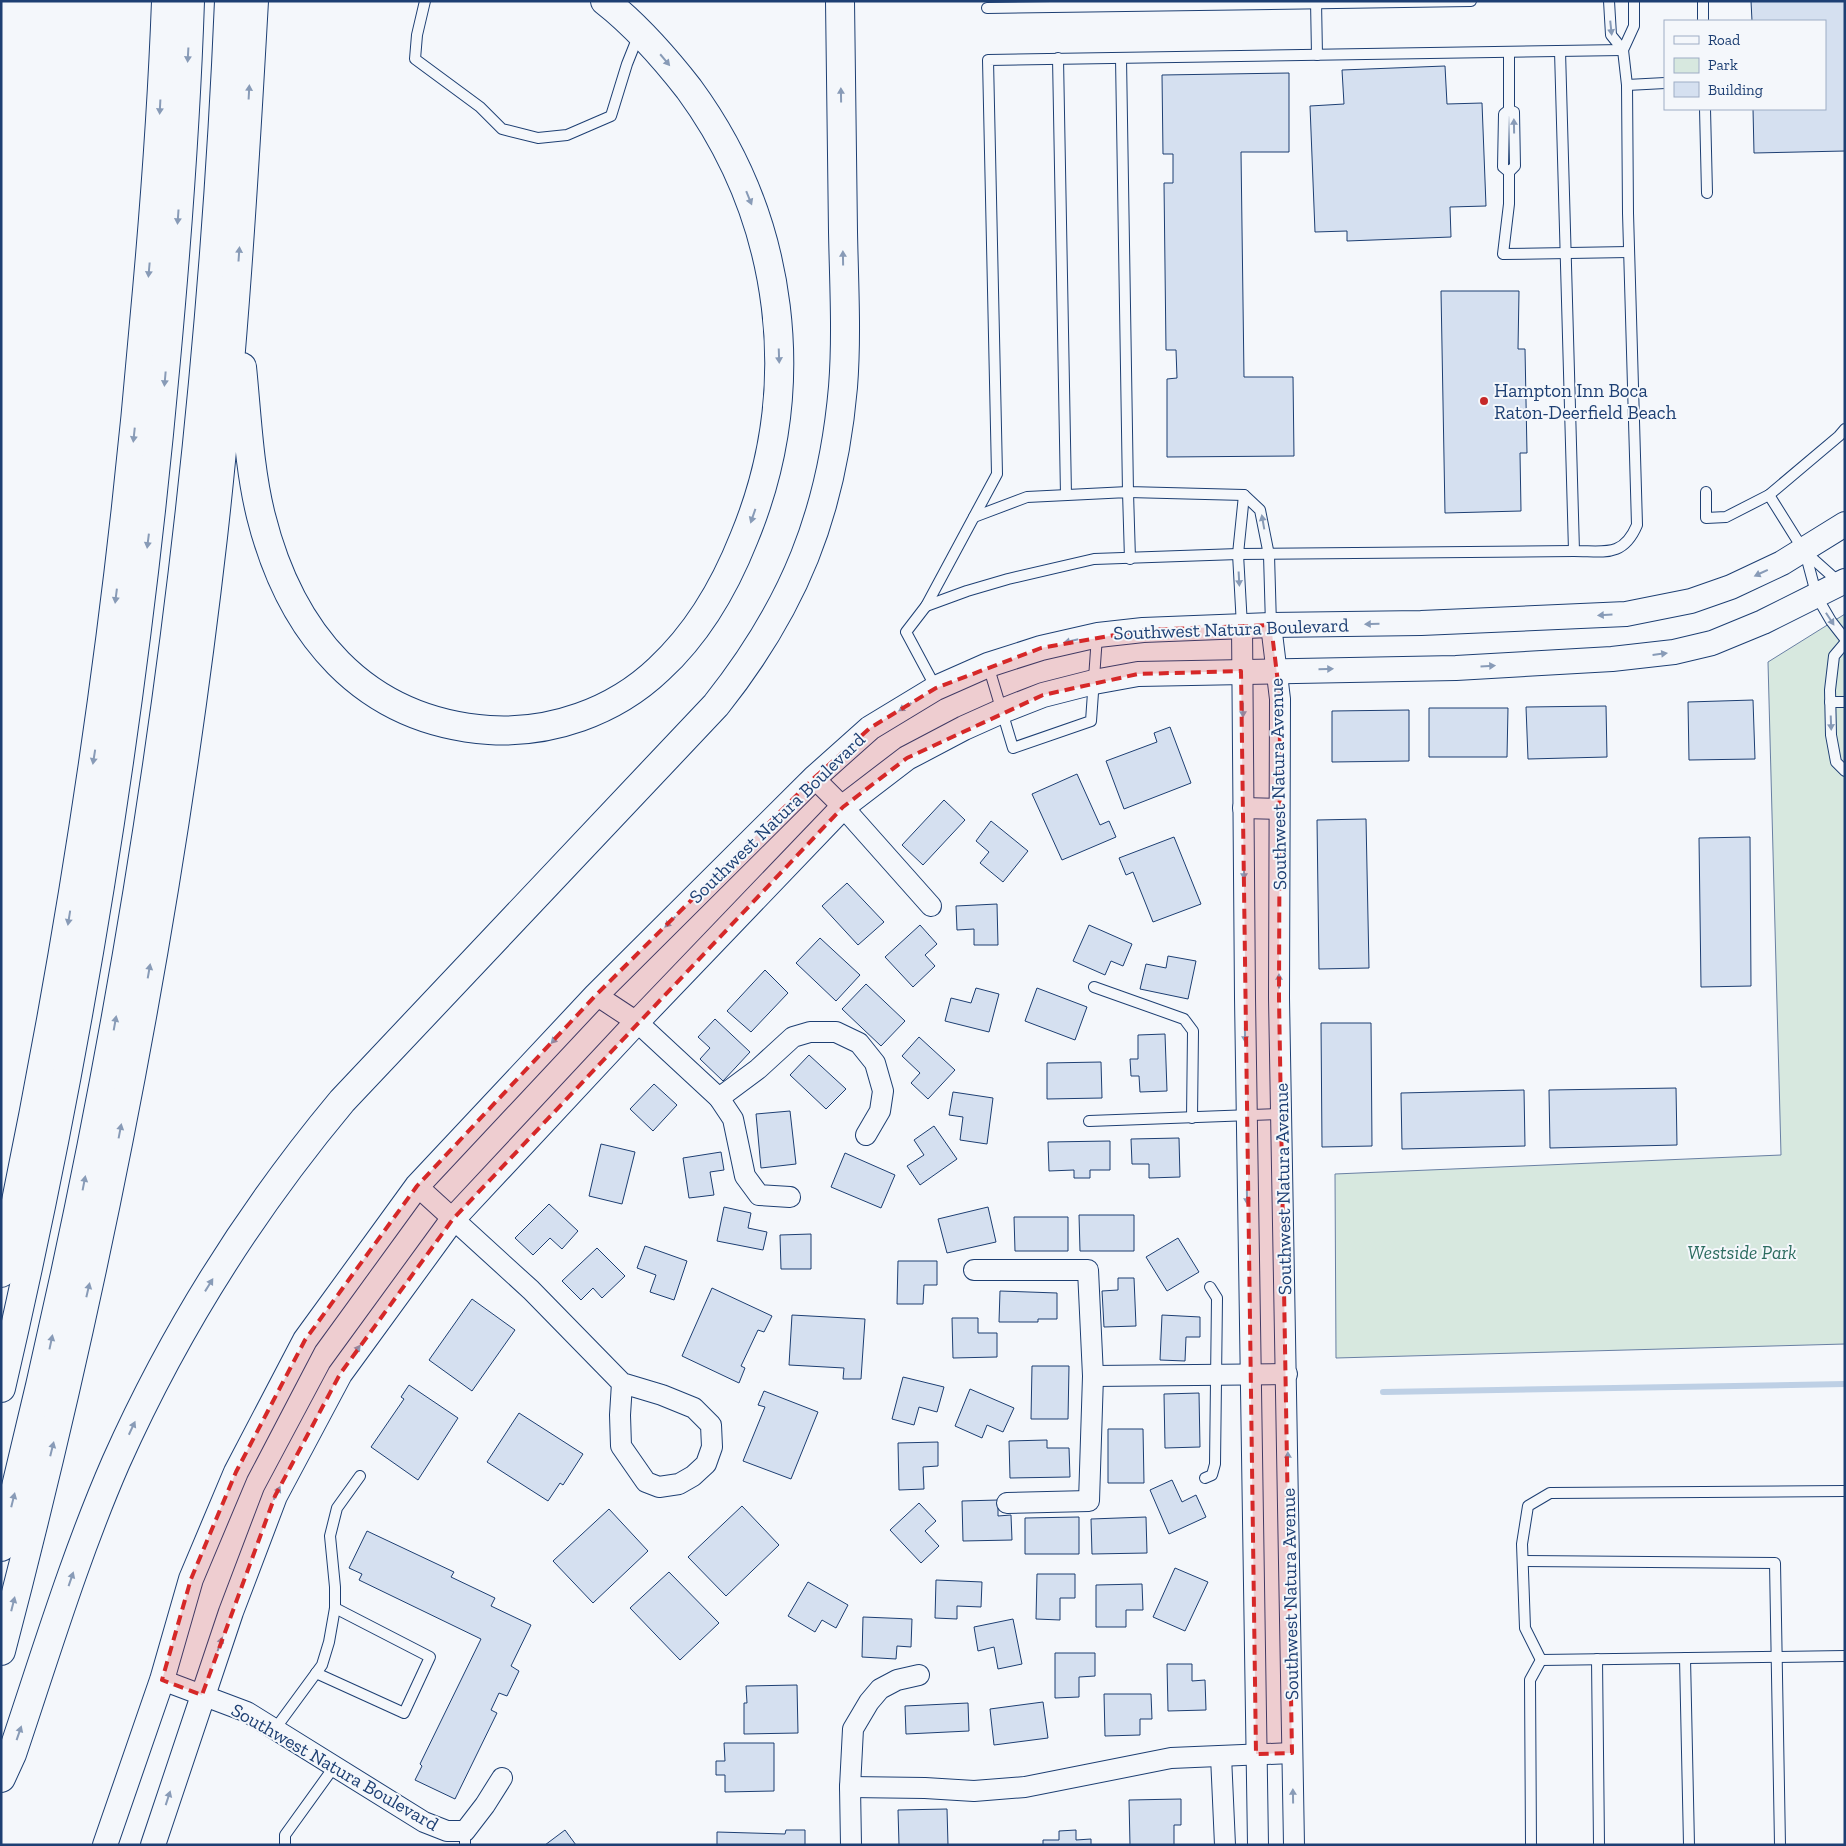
<svg xmlns="http://www.w3.org/2000/svg" width="1846" height="1846" font-family="'Zilla Slab',serif">
  <style>
    .green { fill: #d7e8df; stroke: #687fa3 }
    .lines { fill: none; stroke-linecap: round; stroke-linejoin: round }
    .stream { stroke: #bed0e5; stroke-width: 6 }
    .building { fill: #d5e0f0; stroke: #1d3f73 }
    .service-casing { stroke: #1d3f73; stroke-width: 12 }
    .minor-casing { stroke: #1d3f73; stroke-width: 22 }
    .tertiary-casing { stroke: #1d3f73; stroke-width: 26 }
    .motorway-casing { stroke: #1d3f73; stroke-width: 30 }
    .service { stroke: #f4f7fb; stroke-width: 10 }
    .minor { stroke: #f4f7fb; stroke-width: 20 }
    .tertiary { stroke: #f4f7fb; stroke-width: 24 }
    .motorway { stroke: #f4f7fb; stroke-width: 28 }
    .oneway { fill: #889bb7 }
    .marked { fill: #d62828; fill-opacity: 0.2; stroke: #d62828; stroke-width: 4; stroke-dasharray: 10 6; stroke-linejoin: round }
    .poi-dot { fill: #c62828; stroke: #f4f7fb; stroke-width: 2 }
    .labels { text-anchor: middle; dominant-baseline: central; stroke-width: 4; stroke-linejoin: round; paint-order: stroke }
    .poi-label { font-size: 19px; fill: #1d3f73; stroke: #f4f7fb; text-anchor: start }
    .street-label { font-size: 19px; fill: #1d3f73; stroke: #f4f7fb }
    .park-label { font-size: 19px; font-style: italic; fill: #2c6c60; stroke: #f4f7fb }
  </style>
  <rect width="100%" height="100%" fill="#f4f7fb"/>
  <path class="green" d="M1845,614V1344L1336,1358L1335,1174L1781,1155L1768,662Z"/>
  <g class="lines">
    <path class="stream" d="M1383,1392L1845,1384"/>
  </g>
  <g class="building">
    <path d="M1751,1H1845V151L1754,153L1753,109H1825V21H1752Z"/>
    <path d="M1445,66L1447,104L1482,103L1486,206L1450,207L1451,237L1347,241V231L1315,232L1310,106L1344,104L1342,70Z"/>
    <path d="M1289,73V152H1241L1244,377H1293L1294,456L1167,457V379L1177,378L1176,350H1166L1164,183H1173V154H1163L1162,75Z"/>
    <path d="M1441,291H1519L1518,349H1525L1527,453H1520L1521,511L1445,513Z"/>
    <path d="M1753,700L1755,759L1689,760L1688,702Z"/>
    <path d="M1606,706L1607,757L1528,759L1526,707Z"/>
    <path d="M1429,708H1508L1507,757H1429Z"/>
    <path d="M1409,710V761L1332,762V711Z"/>
    <path d="M1170,727L1191,783L1124,809L1106,761L1157,742L1154,733Z"/>
    <path d="M1077,774L1100,825L1109,821L1116,837L1062,860L1032,794Z"/>
    <path d="M944,800L965,820L923,865L902,845Z"/>
    <path d="M1366,819L1369,968L1319,969L1317,820Z"/>
    <path d="M991,821L1028,851L1003,882L980,863L989,852L976,841Z"/>
    <path d="M1174,837L1201,904L1153,922L1133,872L1126,875L1119,858Z"/>
    <path d="M1750,837L1751,986L1701,987L1699,838Z"/>
    <path d="M847,883L884,922L858,945L822,906Z"/>
    <path d="M997,904L998,945H974V929L957,930L956,906Z"/>
    <path d="M920,925L937,944L925,955L935,966L913,987L885,957Z"/>
    <path d="M1089,925L1132,944L1123,966L1111,961L1105,975L1073,961Z"/>
    <path d="M820,938L860,975L836,1001L796,963Z"/>
    <path d="M1168,956L1196,961L1188,999L1140,989L1146,964L1166,968Z"/>
    <path d="M765,970L788,993L751,1032L727,1011Z"/>
    <path d="M866,984L905,1021L881,1046L842,1009Z"/>
    <path d="M976,988L999,994L989,1032L945,1021L951,998L971,1003Z"/>
    <path d="M1037,988L1087,1007L1075,1040L1025,1021Z"/>
    <path d="M715,1019L750,1052L723,1081L700,1059L710,1048L698,1037Z"/>
    <path d="M1321,1023H1371L1372,1146L1322,1147Z"/>
    <path d="M1165,1034L1167,1091L1140,1092L1139,1076H1131L1130,1059H1138V1035Z"/>
    <path d="M919,1037L955,1070L928,1099L911,1083L920,1073L902,1056Z"/>
    <path d="M809,1055L846,1089L826,1109L790,1075Z"/>
    <path d="M1101,1062L1102,1098L1047,1099V1063Z"/>
    <path d="M654,1084L677,1105L653,1131L630,1109Z"/>
    <path d="M1676,1088L1677,1145L1550,1148L1549,1090Z"/>
    <path d="M1524,1090L1525,1146L1402,1149L1401,1093Z"/>
    <path d="M953,1092L993,1098L987,1144L960,1140L963,1117L949,1115Z"/>
    <path d="M790,1111L796,1164L761,1168L756,1114Z"/>
    <path d="M934,1126L957,1159L920,1185L907,1166L924,1155L914,1140Z"/>
    <path d="M1179,1138L1180,1177L1149,1178V1164H1132L1131,1139Z"/>
    <path d="M1110,1141V1170H1090V1178H1074V1170L1049,1171L1048,1142Z"/>
    <path d="M601,1144L635,1152L622,1204L589,1196Z"/>
    <path d="M721,1152L724,1170L710,1172L714,1195L689,1198L683,1158Z"/>
    <path d="M845,1153L895,1175L881,1208L831,1187Z"/>
    <path d="M549,1204L578,1231L562,1249L550,1238L533,1255L515,1238Z"/>
    <path d="M724,1207L751,1213L748,1228L767,1232L763,1250L717,1241Z"/>
    <path d="M988,1207L996,1242L947,1253L938,1219Z"/>
    <path d="M1079,1215H1134V1251H1080Z"/>
    <path d="M1014,1217H1068V1251H1015Z"/>
    <path d="M811,1234V1269H781L780,1235Z"/>
    <path d="M1178,1238L1199,1272L1167,1291L1146,1257Z"/>
    <path d="M645,1246L687,1261L674,1300L650,1292L656,1275L637,1268Z"/>
    <path d="M597,1248L625,1276L602,1298L593,1288L581,1300L562,1281Z"/>
    <path d="M898,1261H937V1285H924L923,1304H897Z"/>
    <path d="M1118,1278H1134L1136,1326L1104,1327L1102,1291L1118,1290Z"/>
    <path d="M712,1288L772,1316L764,1332L758,1330L741,1366L745,1368L739,1383L682,1356Z"/>
    <path d="M1000,1291L1057,1293V1319H1038V1322H999Z"/>
    <path d="M472,1299L515,1330L472,1391L429,1360Z"/>
    <path d="M792,1315L865,1319L861,1379H843L844,1368L789,1365Z"/>
    <path d="M1162,1315L1200,1317V1337H1186L1185,1361L1160,1360Z"/>
    <path d="M952,1318H978V1333H997V1357L953,1358Z"/>
    <path d="M1032,1366H1069L1068,1419H1031Z"/>
    <path d="M903,1377L944,1387L937,1412L919,1407L914,1425L892,1419Z"/>
    <path d="M409,1385L458,1418L418,1480L371,1447L404,1399L401,1397Z"/>
    <path d="M970,1389L1014,1408L1003,1432L987,1425L982,1438L955,1426Z"/>
    <path d="M764,1391L818,1412L791,1479L743,1461L765,1407L758,1405Z"/>
    <path d="M1199,1393L1200,1447L1165,1448L1164,1394Z"/>
    <path d="M519,1413L583,1454L563,1485L560,1483L548,1501L487,1462Z"/>
    <path d="M1108,1429H1143L1144,1483H1108Z"/>
    <path d="M1047,1440V1448H1069L1070,1477L1010,1478L1009,1441Z"/>
    <path d="M938,1442V1466L923,1467L924,1489L899,1490L898,1443Z"/>
    <path d="M1172,1480L1182,1502L1196,1495L1206,1517L1169,1534L1150,1490Z"/>
    <path d="M998,1500V1516L1011,1515L1012,1540L963,1541L962,1501Z"/>
    <path d="M919,1503L936,1521L925,1531L939,1546L921,1563L890,1530Z"/>
    <path d="M742,1506L779,1545L726,1596L688,1557Z"/>
    <path d="M609,1509L648,1551L593,1603L553,1561Z"/>
    <path d="M1079,1517V1554H1025V1518Z"/>
    <path d="M1146,1517L1147,1553L1092,1554L1091,1519Z"/>
    <path d="M367,1531L454,1572L451,1577L495,1598L491,1606L531,1625L511,1666L519,1671L507,1696L499,1693L491,1710L497,1713L455,1799L415,1780L422,1766L420,1764L481,1639L359,1580L362,1574L349,1568Z"/>
    <path d="M1175,1568L1208,1582L1185,1631L1153,1617Z"/>
    <path d="M669,1572L719,1623L680,1660L630,1608Z"/>
    <path d="M1037,1574H1075V1598H1060V1620L1036,1619Z"/>
    <path d="M936,1580L982,1582L981,1607L957,1606V1619L935,1618Z"/>
    <path d="M808,1582L848,1605L836,1628L822,1620L815,1632L788,1616Z"/>
    <path d="M1142,1584L1143,1610H1126V1627H1096V1585Z"/>
    <path d="M863,1617L912,1619L911,1647L897,1646L896,1659L862,1657Z"/>
    <path d="M1013,1619L1022,1664L998,1669L994,1647L978,1651L974,1627Z"/>
    <path d="M1055,1653H1095V1676L1079,1677V1697L1055,1698Z"/>
    <path d="M1167,1664H1192V1681L1205,1680L1206,1710L1168,1711Z"/>
    <path d="M797,1685L798,1733L744,1734V1703H747L746,1686Z"/>
    <path d="M1104,1694H1151L1152,1719H1140V1735L1105,1736Z"/>
    <path d="M1043,1702L1048,1738L994,1745L990,1709Z"/>
    <path d="M968,1703L969,1731L906,1734L905,1706Z"/>
    <path d="M724,1743H774V1791L725,1792V1775H716V1761H725Z"/>
    <path d="M1181,1799V1825H1174V1845H1130L1129,1800Z"/>
    <path d="M947,1809L948,1845H899L898,1810Z"/>
    <path d="M565,1830L576,1845H545Z"/>
    <path d="M786,1830H805V1845H717V1832L785,1834Z"/>
    <path d="M1076,1830V1840L1091,1839V1845H1043V1840H1059V1831Z"/>
  </g>
  <g class="lines">
    <defs>
      <g id="service">
        <path d="M425,1L417,35L415,59L480,107L502,129L538,138L567,135L611,116L627,64L639,34"/>
        <path d="M1316,1L1317,55"/>
        <path d="M1609,1L1611,35L1623,50"/>
        <path d="M1703,1V21"/>
        <path d="M987,8L1471,1"/>
        <path d="M1560,51L1574,551C1604,551 1623,558 1637,525L1628,213L1627,85L1623,50L1634,26V1"/>
        <path d="M1509,52V110"/>
        <path d="M1058,58L1066,495"/>
        <path d="M1121,58L1128,492L1244,495L1260,510L1269,555L1271,625"/>
        <path d="M1627,85L1665,83"/>
        <path d="M1705,109L1707,193"/>
        <path d="M1509,172L1515,166L1514,112L1509,110L1504,114L1503,167L1509,172V204L1503,254L1629,252"/>
        <path d="M1706,492V518L1726,517L1769,495L1804,551L1841,584"/>
        <path d="M1769,495L1839,436L1845,429"/>
        <path d="M974,517L1027,497L1128,492L1130,559"/>
        <path d="M1805,552L1817,597L1831,621L1845,639"/>
        <path d="M926,606L967,591L1008,579L1094,559L1238,554L1574,551"/>
        <path d="M1242,626L1238,554L1244,495"/>
        <path d="M1845,643L1834,656L1830,690L1831,735L1836,762L1845,771"/>
        <path d="M988,665L1013,748L1091,721L1097,636"/>
        <path d="M936,688L906,632L926,606L997,474L988,60L1623,50"/>
        <path d="M1830,702H1845"/>
        <path d="M1094,987L1184,1019L1193,1031L1192,1118"/>
        <path d="M1089,1121L1281,1114"/>
        <path d="M1205,1478L1212,1475L1215,1464L1217,1298L1210,1287"/>
        <path d="M1845,1491L1550,1493L1528,1506L1522,1544L1525,1628L1541,1660L1845,1656"/>
        <path d="M1523,1561L1775,1563L1780,1845"/>
        <path d="M1685,1658L1689,1845"/>
        <path d="M1597,1659L1599,1845"/>
        <path d="M316,1673L404,1713L430,1657L335,1608"/>
        <path d="M275,1729L322,1665L329,1642L335,1608V1587L330,1536L337,1508L360,1476"/>
        <path d="M465,1831V1845"/>
        <path d="M285,1845V1835L334,1767"/>
        <path d="M1531,1845L1530,1680L1541,1660"/>
      </g>
      <g id="minor">
        <path d="M1271,625L1280,699L1279,998L1294,1845"/>
        <path d="M1242,626L1245,998L1258,1845"/>
        <path d="M814,778L843,807L931,906"/>
        <path d="M1243,808L1279,809"/>
        <path d="M596,995L637,1022L719,1098L733,1119L745,1176L759,1195L790,1197"/>
        <path d="M719,1098L758,1069L793,1037L810,1032H836L859,1043L875,1063L883,1091L880,1111L866,1135"/>
        <path d="M417,1186L531,1290L622,1383L662,1395L694,1408L711,1425L712,1447L706,1464L693,1476L679,1484L659,1487L646,1482L621,1446L620,1415L622,1383"/>
        <path d="M974,1270H1088L1093,1376L1089,1501L1007,1503"/>
        <path d="M1093,1376L1287,1374"/>
        <path d="M162,1680L247,1712L424,1822L447,1831H465L485,1805L502,1778"/>
        <path d="M1221,1756L1225,1845"/>
        <path d="M850,1787L925,1788L974,1791L1025,1787L1171,1758L1292,1753"/>
        <path d="M851,1845L850,1787L853,1729L869,1702L880,1689L897,1680L919,1675"/>
      </g>
      <g id="tertiary">
        <path d="M105,1845L162,1680L191,1579L236,1472L305,1340L417,1186L596,995L814,778L870,728L936,688L988,665L1041,648L1098,635L1143,630L1271,625L1421,623L1626,614L1691,601L1731,587L1782,563L1845,524"/>
        <path d="M153,1845L231,1612L275,1496L340,1374L453,1219L637,1022L843,807L907,758L964,728L1002,711L1043,695L1094,682L1138,674L1456,668L1612,659L1674,652L1712,643L1763,622L1845,581"/>
      </g>
      <g id="motorway">
        <path d="M242,367C247,416 249,468 261,516C290,632 362,721 489,730C550,734 614,712 659,669C698,633 725,586 744,538C806,388 785,220 689,89C664,57 637,26 605,1"/>
        <path d="M1,1273C68,960 117,642 144,323C154,216 162,109 166,1"/>
        <path d="M1,1388C80,1049 135,706 166,360C177,240 186,121 190,1"/>
        <path d="M1,1547C129,1041 207,523 229,1"/>
        <path d="M1,1651C97,1285 170,913 213,537C233,359 244,180 254,1"/>
        <path d="M1,1778L12,1754C45,1656 75,1556 116,1462C174,1332 251,1210 342,1101L716,705C794,607 832,513 843,387C847,336 844,284 843,232C842,155 841,78 840,1"/>
      </g>
    </defs>
    <use href="#service" class="service-casing"/>
    <use href="#minor" class="minor-casing"/>
    <use href="#tertiary" class="tertiary-casing"/>
    <use href="#motorway" class="motorway-casing"/>
    <use href="#service" class="service"/>
    <use href="#minor" class="minor"/>
    <use href="#tertiary" class="tertiary"/>
    <use href="#motorway" class="motorway"/>
  </g>
  <defs><path id="oneway-solid" d="M-6-.8H1V-3.2L6.5 0L1 3.2V.8H-6Z" transform="scale(1.25)"/></defs>
  <g class="oneway">
    <use href="#oneway-solid" transform="translate(1611 28) rotate(84)"/>
    <use href="#oneway-solid" transform="translate(188 55) rotate(93)"/>
    <use href="#oneway-solid" transform="translate(665 60) rotate(50)"/>
    <use href="#oneway-solid" transform="translate(249 92) rotate(-87)"/>
    <use href="#oneway-solid" transform="translate(841 95) rotate(-91)"/>
    <use href="#oneway-solid" transform="translate(160 107) rotate(93)"/>
    <use href="#oneway-solid" transform="translate(1514 126) rotate(-91)"/>
    <use href="#oneway-solid" transform="translate(749 198) rotate(68)"/>
    <use href="#oneway-solid" transform="translate(178 217) rotate(94)"/>
    <use href="#oneway-solid" transform="translate(239 254) rotate(-86)"/>
    <use href="#oneway-solid" transform="translate(843 258) rotate(-91)"/>
    <use href="#oneway-solid" transform="translate(149 270) rotate(95)"/>
    <use href="#oneway-solid" transform="translate(779 356) rotate(88)"/>
    <use href="#oneway-solid" transform="translate(165 379) rotate(95)"/>
    <use href="#oneway-solid" transform="translate(134 435) rotate(96)"/>
    <use href="#oneway-solid" transform="translate(753 516) rotate(109)"/>
    <use href="#oneway-solid" transform="translate(1263 522) rotate(-100)"/>
    <use href="#oneway-solid" transform="translate(148 541) rotate(97)"/>
    <use href="#oneway-solid" transform="translate(1761 573) rotate(155)"/>
    <use href="#oneway-solid" transform="translate(1239 579) rotate(87)"/>
    <use href="#oneway-solid" transform="translate(116 596) rotate(97)"/>
    <use href="#oneway-solid" transform="translate(1605 615) rotate(177)"/>
    <use href="#oneway-solid" transform="translate(1830 619) rotate(57)"/>
    <use href="#oneway-solid" transform="translate(1372 624) rotate(179)"/>
    <use href="#oneway-solid" transform="translate(1071 641) rotate(167)"/>
    <use href="#oneway-solid" transform="translate(1660 654) rotate(-7)"/>
    <use href="#oneway-solid" transform="translate(1488 666) rotate(-3)"/>
    <use href="#oneway-solid" transform="translate(1326 669) rotate(-1)"/>
    <use href="#oneway-solid" transform="translate(905 707) rotate(149)"/>
    <use href="#oneway-solid" transform="translate(1243 710) rotate(90)"/>
    <use href="#oneway-solid" transform="translate(1831 723) rotate(88)"/>
    <use href="#oneway-solid" transform="translate(94 757) rotate(99)"/>
    <use href="#oneway-solid" transform="translate(1244 872) rotate(90)"/>
    <use href="#oneway-solid" transform="translate(69 918) rotate(99)"/>
    <use href="#oneway-solid" transform="translate(670 922) rotate(135)"/>
    <use href="#oneway-solid" transform="translate(149 971) rotate(-80)"/>
    <use href="#oneway-solid" transform="translate(1279 981) rotate(-90)"/>
    <use href="#oneway-solid" transform="translate(115 1023) rotate(-80)"/>
    <use href="#oneway-solid" transform="translate(1245 1035) rotate(89)"/>
    <use href="#oneway-solid" transform="translate(556 1038) rotate(133)"/>
    <use href="#oneway-solid" transform="translate(120 1131) rotate(-79)"/>
    <use href="#oneway-solid" transform="translate(84 1183) rotate(-79)"/>
    <use href="#oneway-solid" transform="translate(1247 1197) rotate(89)"/>
    <use href="#oneway-solid" transform="translate(209 1285) rotate(-58)"/>
    <use href="#oneway-solid" transform="translate(88 1290) rotate(-77)"/>
    <use href="#oneway-solid" transform="translate(51 1342) rotate(-78)"/>
    <use href="#oneway-solid" transform="translate(356 1351) rotate(-54)"/>
    <use href="#oneway-solid" transform="translate(132 1428) rotate(-65)"/>
    <use href="#oneway-solid" transform="translate(52 1449) rotate(-76)"/>
    <use href="#oneway-solid" transform="translate(1288 1459) rotate(-91)"/>
    <use href="#oneway-solid" transform="translate(277 1493) rotate(-64)"/>
    <use href="#oneway-solid" transform="translate(13 1500) rotate(-76)"/>
    <use href="#oneway-solid" transform="translate(71 1579) rotate(-71)"/>
    <use href="#oneway-solid" transform="translate(13 1604) rotate(-76)"/>
    <use href="#oneway-solid" transform="translate(220 1644) rotate(-71)"/>
    <use href="#oneway-solid" transform="translate(19 1733) rotate(-71)"/>
    <use href="#oneway-solid" transform="translate(1293 1796) rotate(-91)"/>
    <use href="#oneway-solid" transform="translate(168 1798) rotate(-72)"/>
  </g>
  <path class="marked" d="M1271,625L1280,699L1279,998L1292,1753L1256,1754L1241,671L1138,674L1043,695L907,758L843,807L453,1219L340,1374L275,1496L202,1695L162,1680L191,1579L236,1472L305,1340L417,1186L596,995L814,778L870,728L936,688L1041,648L1143,630Z"/>
  <circle class="poi-dot" cx="1484" cy="401" r="5"/>
  <g class="labels">
    <g class="poi-label">
      <text x="1494" y="390">Hampton Inn Boca<tspan x="1494" dy="22">Raton-Deerfield Beach</tspan></text>
    </g>
    <g class="street-label">
      <text transform="translate(1231 629) rotate(-2)">Southwest Natura Boulevard</text>
      <text transform="translate(1278 784) rotate(-91)">Southwest Natura Avenue</text>
      <text transform="translate(777 818) rotate(-44)">Southwest Natura Boulevard</text>
      <text transform="translate(1283 1189) rotate(-91)">Southwest Natura Avenue</text>
      <text transform="translate(1290 1594) rotate(-91)">Southwest Natura Avenue</text>
      <text transform="translate(335 1767) rotate(30)">Southwest Natura Boulevard</text>
    </g>
    <g class="park-label">
      <text x="1742" y="1252">Westside Park</text>
    </g>
  </g>
  <rect width="1846" height="1846" fill="none" stroke="#1d3f73" stroke-width="5"/>
  <rect x="1664" y="20" width="162" height="90" fill="#f4f7fb" stroke="#9eadc5"/>
  <rect x="1674" y="36" width="25" height="8" fill="#f4f7fb" stroke="#9eadc5"/>
  <text x="1708" y="45" font-size="15" fill="#1d3f73">Road</text>
  <rect x="1674" y="58" width="25" height="15" fill="#d7e8df" stroke="#9eadc5"/>
  <text x="1708" y="70" font-size="15" fill="#1d3f73">Park</text>
  <rect x="1674" y="82" width="25" height="15" fill="#d5e0f0" stroke="#9eadc5"/>
  <text x="1708" y="95" font-size="15" fill="#1d3f73">Building</text>
</svg>
